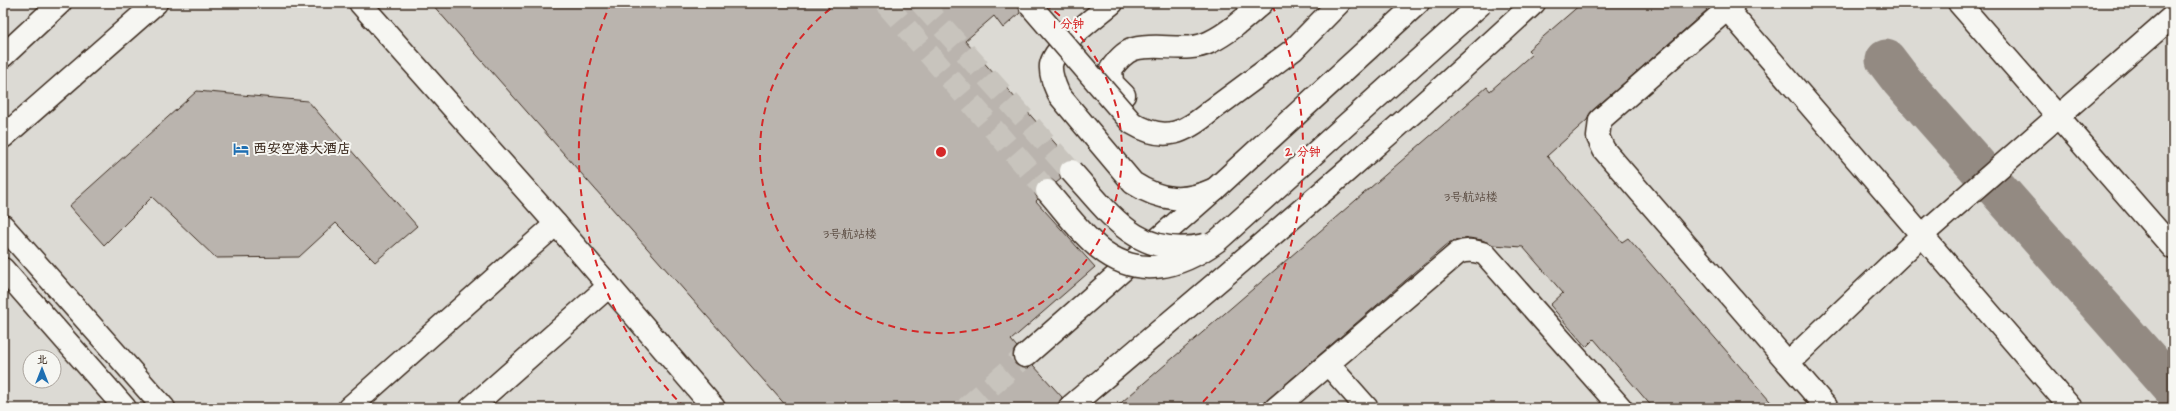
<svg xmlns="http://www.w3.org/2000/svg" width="2176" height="411" font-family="'Architects Daughter','LXGW WenKai TC',sans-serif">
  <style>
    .built { fill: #dcdad4; fill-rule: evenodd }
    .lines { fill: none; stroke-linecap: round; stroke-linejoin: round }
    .taxiway { stroke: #938a82; stroke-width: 41 }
    .building { fill: #bab4ae; stroke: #3b2a1e }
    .minor-tunnel { stroke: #c8c4bd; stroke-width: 22; stroke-dasharray: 22 11; stroke-linecap: butt }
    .highway-tunnel { stroke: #c8c4bd; stroke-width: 22; stroke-dasharray: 22 11; stroke-linecap: butt }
    .minor-casing { stroke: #3b2a1e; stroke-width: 25 }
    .highway-casing { stroke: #3b2a1e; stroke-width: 25 }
    .minor { stroke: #f6f6f2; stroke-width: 22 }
    .highway { stroke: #f6f6f2; stroke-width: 22 }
    .minor-bridge-casing { stroke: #3b2a1e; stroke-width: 25; stroke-linecap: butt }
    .minor-bridge { stroke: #f6f6f2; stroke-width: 22 }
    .ring { fill: none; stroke: #d62828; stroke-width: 2; stroke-dasharray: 7 5 }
    .labels { text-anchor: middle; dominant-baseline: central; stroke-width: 4; stroke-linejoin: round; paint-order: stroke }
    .number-label { font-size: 12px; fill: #5b4c42 }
    .poi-label { font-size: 14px; font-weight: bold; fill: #3b2a1e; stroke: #f6f6f2; text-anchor: start }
    .centre { fill: #d62828; stroke: #f6f6f2; stroke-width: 2 }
    .ring-label { font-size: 12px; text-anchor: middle; font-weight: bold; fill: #d62828; stroke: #f6f6f2; stroke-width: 4; stroke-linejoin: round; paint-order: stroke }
  </style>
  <rect width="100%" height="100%" fill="#ebeae5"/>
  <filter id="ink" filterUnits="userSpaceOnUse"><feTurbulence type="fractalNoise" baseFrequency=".025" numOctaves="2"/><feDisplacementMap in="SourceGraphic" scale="8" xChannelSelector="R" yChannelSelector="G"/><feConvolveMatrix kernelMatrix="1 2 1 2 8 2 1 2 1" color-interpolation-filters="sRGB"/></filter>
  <g filter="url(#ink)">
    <path class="built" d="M3,3H2173V408H3ZM30,357H54V381H30Z"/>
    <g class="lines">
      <path class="taxiway" d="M1886,60L1902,81L2173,388"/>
    </g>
    <g class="building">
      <path d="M431,3H1018L1020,13L1003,28L994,16L965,41L1069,159L1063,161L1059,167V173L1061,179L1056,183L1051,179H1045L1039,182L1035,187V194L1038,199L1036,201L1095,267L1011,340L1017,347L1013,352L1015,364L1021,368H1028L1033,365L1062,397L1058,408H788Z"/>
      <path d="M1582,3H1701L1707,10L1592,111L1587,120L1547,156L1622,242L1628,238L1776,408H1653L1594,339L1586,347L1550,305L1563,293L1523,247L1493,245L1482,240L1469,238L1450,242L1258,408H1115L1487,87L1490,91L1532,54L1528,50Z"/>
      <path d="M197,91L308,101L417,226L375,262L336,223L299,257L216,258L152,197L104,245L69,206Z"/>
    </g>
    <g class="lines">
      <g class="minor-tunnel">
        <path d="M885,3L1047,191"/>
        <path d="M921,3L1071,171"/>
      </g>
      <path class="highway-tunnel" d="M966,408L1025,356"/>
      <defs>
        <g id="minor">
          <path d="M360,3L556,224L714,408"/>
          <path d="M1112,3C1097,16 1054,46 1051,65C1050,76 1055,86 1059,95L1133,183C1161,201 1184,203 1215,189"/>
          <path d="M1734,3L1600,120L1598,137L1604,150L1827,408"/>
          <path d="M1959,3L2173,248"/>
          <path d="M1727,9L2071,408"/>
          <path d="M3,56L60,3"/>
          <path d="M1124,95L1112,83L1111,69C1117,61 1124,52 1134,49C1159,42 1186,54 1210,42C1229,33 1246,17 1262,3"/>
          <path d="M1212,110L1293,50L1339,3"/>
          <path d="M3,226L164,408"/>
          <path d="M3,269L125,408"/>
          <path d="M1788,363L1922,235L2173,16"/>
          <path d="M1328,364L1367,408"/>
          <path d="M1070,407C1226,274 1384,143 1534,3"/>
          <path d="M349,408L556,224"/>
          <path d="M471,408L609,286"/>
          <path d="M1276,408L1458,253C1468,249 1476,251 1485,254L1621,408"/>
        </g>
        <g id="highway">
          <path d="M3,137L156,3"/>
          <path d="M1025,356L1215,189L1418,3"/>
        </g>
      </defs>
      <use href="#minor" class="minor-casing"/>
      <use href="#highway" class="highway-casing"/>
      <use href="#minor" class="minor"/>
      <use href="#highway" class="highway"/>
      <defs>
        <g id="minor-bridge">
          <path d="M1030,5L1132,123C1165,143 1185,133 1212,110"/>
          <path d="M1071,171C1110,214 1138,260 1205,245"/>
          <path d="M1047,191C1064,210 1079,232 1099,248C1138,280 1180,268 1217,241L1482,3"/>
        </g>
      </defs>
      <use href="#minor-bridge" class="minor-bridge-casing"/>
      <use href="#minor-bridge" class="minor-bridge"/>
    </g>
  </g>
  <g class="ring">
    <path d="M1045 4A181 181 0 1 1 837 4"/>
    <path d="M685 408A362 362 0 0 1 610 5M1272 5A362 362 0 0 1 1197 408"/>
  </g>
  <defs>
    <symbol id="hotel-bare" viewBox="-9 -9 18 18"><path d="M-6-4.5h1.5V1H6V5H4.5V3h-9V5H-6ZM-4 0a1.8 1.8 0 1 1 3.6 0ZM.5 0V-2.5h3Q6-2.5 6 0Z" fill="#1f6fb2" stroke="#f6f6f2" stroke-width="2.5" paint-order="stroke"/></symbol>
  </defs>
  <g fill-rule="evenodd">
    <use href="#hotel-bare" x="230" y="138" width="22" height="22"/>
  </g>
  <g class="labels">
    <g class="number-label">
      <text x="1471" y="197">3号航站楼</text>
      <text x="850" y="234">3号航站楼</text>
    </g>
    <g class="poi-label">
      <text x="253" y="149">西安空港大酒店</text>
    </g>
  </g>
  <circle cx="941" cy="152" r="6" class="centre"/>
  <g class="ring-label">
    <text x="1069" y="28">1 分钟</text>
    <text x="1303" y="156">2 分钟</text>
  </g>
  <rect width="2176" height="411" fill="none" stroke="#f6f6f2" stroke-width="16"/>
  <rect x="8" y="8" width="2160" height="395" fill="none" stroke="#3b2a1e" stroke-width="1.5" filter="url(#ink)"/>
  <g transform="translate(42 369)"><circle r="19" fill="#f6f6f2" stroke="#aba49d"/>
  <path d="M0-3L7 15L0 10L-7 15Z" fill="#1f6fb2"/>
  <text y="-6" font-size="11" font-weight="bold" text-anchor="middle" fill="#3b2a1e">北</text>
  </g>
</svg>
